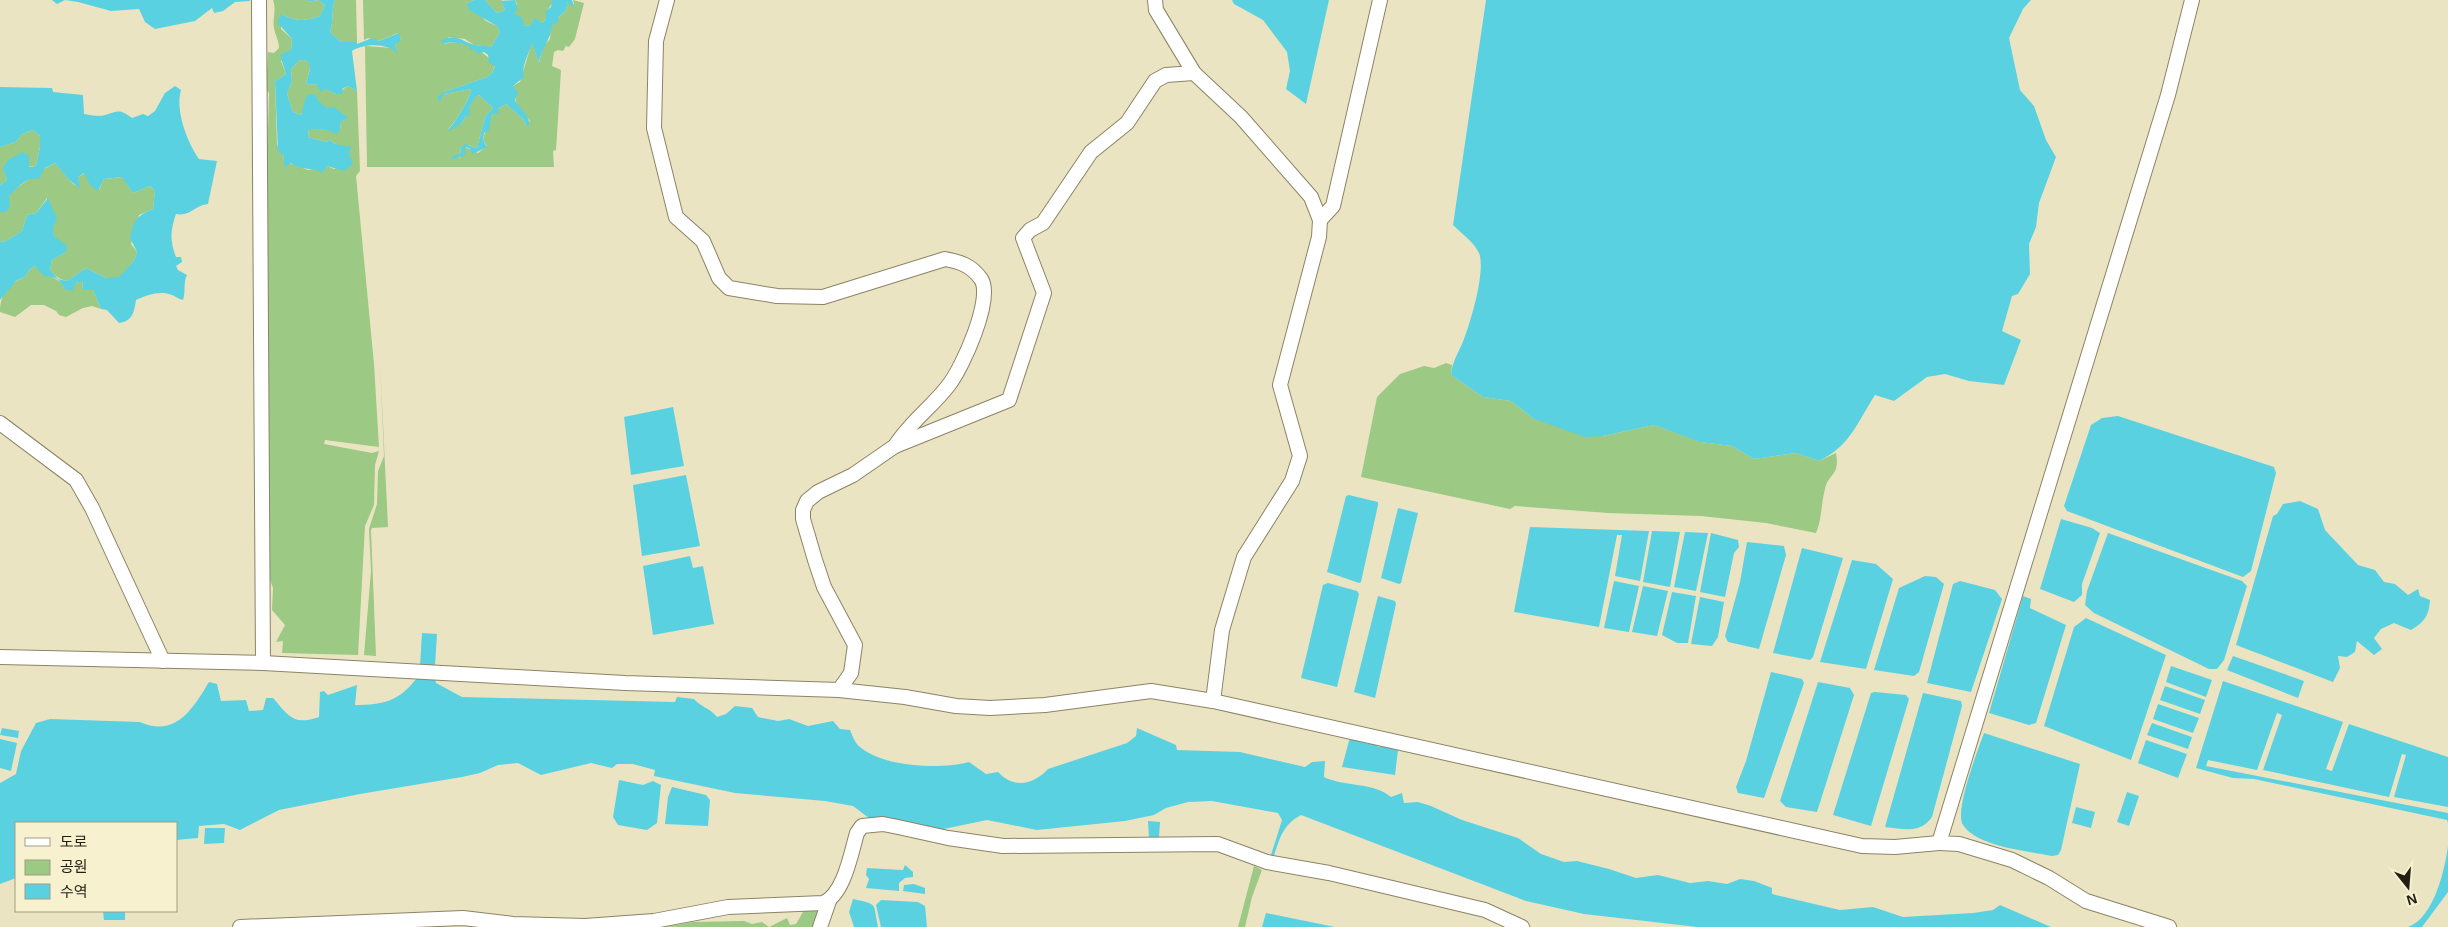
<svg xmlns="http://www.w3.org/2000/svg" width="2448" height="927" font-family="Arial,'Noto Sans KR',sans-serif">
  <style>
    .green { fill: #9cc983 }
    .water { fill: #5ad1e1 }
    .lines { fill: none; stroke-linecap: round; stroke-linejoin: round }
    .street-casing { stroke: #8a8466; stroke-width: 16 }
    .street { stroke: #fff; stroke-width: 14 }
  </style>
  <rect width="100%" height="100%" fill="#ebe4c3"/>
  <g class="green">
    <path d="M273,0H308L309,2L318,0L325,5L320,16C307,21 294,22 282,14L281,29L292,39L291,50L281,61L286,74L275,81L277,145L283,154L284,161L308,170L327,166L334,169L351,162L349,154L330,140L326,142L308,137L309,129L340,130L341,122L347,118L327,109L304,107L301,115L293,112L287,94L292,81L291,69L300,60L309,61L310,68L306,83L310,85L316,84L336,94L348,86L357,91L360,171L356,176L374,364L379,447L325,440L324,444L372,453L379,451L375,465L374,505L365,526L358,655L282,653L283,641L276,642L285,625L272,610L273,588L268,574L267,169L269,93L266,89L268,52L274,53L279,48C279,40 275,35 274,28C272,18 277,11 273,0Z"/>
    <path d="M335,0H356L357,42H341L330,32C334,21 331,11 335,0Z"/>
    <path d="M363,0H475L467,3L486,21L497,26L500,32L491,47L474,45L465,39L449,37L443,44C462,38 484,50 495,65L492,73L487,77L444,92L439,102L444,94L471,89C471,97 455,123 448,129L461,124L466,116H469C468,107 471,100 479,95L493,108L485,117L477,148L469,145L461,147L459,159L465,147L478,153L487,146L483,140C485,129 490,127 492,113L506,104L523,119L526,125L530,121L517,105L513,86L520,82L532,42L539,63L543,47L550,39L551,25L566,10L568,0L574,5L573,0L584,3L575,39L569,47L566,46L563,51L558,50L554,52L552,66L561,70L556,150L553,151L554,167H367L365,46L393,48L397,52L395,45L401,39L398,33L379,41L368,38L364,40Z"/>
    <path d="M485,0H503L501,1L505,10L497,13Z"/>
    <path d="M515,0H552L553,2L546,12V19L542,23L533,22L530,26L524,25L514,13L517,4Z"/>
    <path d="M33,130L40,136V147L36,166L4,168L7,180L0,185V147L16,142L22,134Z"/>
    <path d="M55,163L73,184L79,187L78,177L85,173L99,190L104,179L123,177L133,193L150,186L155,191L153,209L139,215L131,244L137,252L134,261L119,278H106L86,268L67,281C59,279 56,277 50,270L52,260L66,252L54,236L47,198L36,213L27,215L22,231L4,242L0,241V212H6C6,208 7,200 9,196C13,189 46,167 55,163Z"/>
    <path d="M35,266L62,283L64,289L83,280L82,290H93L101,309L92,306L83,308L66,317L59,315L56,311L44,305H31L15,317L0,312C0,293 9,284 26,276L29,270Z"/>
    <path d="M380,362L388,527L372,528L371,530L376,656L364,655L371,571L369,529L377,504L378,471L384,456Z"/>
    <path d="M1446,363L1452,365L1451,375L1483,397L1511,401L1534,419L1603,436L1654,425L1701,442L1732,446L1754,459L1796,453L1819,461L1836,453C1840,477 1829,472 1825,489C1821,504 1822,519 1816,533L1766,523L1701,516L1608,513L1515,506L1510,509L1361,477L1377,397L1400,374L1424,366L1434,368Z"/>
    <path d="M1254,866L1262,870L1252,897L1245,927H1238Z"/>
    <path d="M808,909H815L818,913L814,927H667L693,922L744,921L752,924L762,922L769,927L787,918L790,925L796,924L803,912Z"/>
  </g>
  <g class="water">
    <path d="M52,0H250V1L235,2L223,11L214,13L212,8L195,21L155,29L145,22L139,9L111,11L78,2L65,0L57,4Z"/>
    <path d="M308,0H335C331,11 334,21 330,32L341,42H357V44L372,38L379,41L399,33L401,40L395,45L398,54C388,43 365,43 352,51L357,91L348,86L342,89L343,94H336L325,89L321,92L316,84L310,85L306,83L310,69L308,61L300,60L291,69L292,81L287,94L293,112L301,115L306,97L311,94L316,95L318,101L327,108L334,107L348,118L341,122L340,130L336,134L327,130L309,129L308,137L326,142L330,140L335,144L351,147L349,154L353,164L344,171L327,166L322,173C313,166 303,172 291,163L285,168L283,154L278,152L275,81L286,74L280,55L291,50L292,39L277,22L282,14C294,22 307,21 320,16L325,5L318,0L309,2Z"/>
    <path d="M475,0H485L497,13L505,10L501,1L515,0L518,9L514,13L522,18L524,25L530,26L535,18L542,23L546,19V11L551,7L552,0H572L574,6L570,5L568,1L566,10L558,18V23L552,25C551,40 541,48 539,63L532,43C529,54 521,66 524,77L513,86L518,92L515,100C519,109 531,115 529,126L526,125L523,119L506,104L498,109L499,113L492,114L489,130L484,133L483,140L487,147L473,154L469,148L465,147V155L451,160L453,156L460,154L461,147L465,144L477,148L485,117L493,108L479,95C471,101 468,107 470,116H466L461,124L451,130H448C455,123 471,97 471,89L444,94L439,103L438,96L444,92L487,77L492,73L495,66L489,63L488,55L484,52L478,54L474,49L470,50L469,46C459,43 453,41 443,44L441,41C457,32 461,42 475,45C480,46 485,45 491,47L500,32L497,26L469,10L467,3Z"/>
    <path d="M1232,0H1329L1306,104L1286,89L1290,71L1287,52L1263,20L1234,4Z"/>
    <path d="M1486,0H2031L2023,9L2009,38L2020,90L2034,106L2046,140L2056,157L2039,203L2036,227L2029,244L2030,274L2018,294L2012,296L2002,331L2021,340L2004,385L1969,381L1945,374L1927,377L1894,401L1875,395C1857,423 1850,446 1819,461L1796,453L1754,459L1732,446L1700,442L1654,425L1603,436L1585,437L1534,419L1511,401L1483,397L1451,375C1452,361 1459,352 1464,339C1471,321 1486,270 1479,253C1473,241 1462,234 1453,225Z"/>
    <path d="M175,86L181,90C175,110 187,142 199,159L217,161L208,204C195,205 190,217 176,214C170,231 170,241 176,257H181L182,262L176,266L178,270L187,275C183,283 186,291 183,300C178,299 177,297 172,295C161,290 146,295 136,300C134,312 133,321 119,323L107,310L101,309L93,290H82L83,281L76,283L72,291L64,289C61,279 54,276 44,276L35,266L29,270L26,276L16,281L0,300V241L4,242L22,231L27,215L36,213L48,198L57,219L53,227L54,236L67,246L66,252L52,260L50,270L58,279L67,281L86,268L106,278L119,277L134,261L137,252L130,238C134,220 136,216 153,209L155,191L150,186L133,193L122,177L104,179L98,191L90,185L84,173L78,177L80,188C70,183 62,171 55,163L45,168L39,179C26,176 17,189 9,196L10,206L6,212H0V185L7,180L3,168L8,160L23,152L29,156V167L36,166L40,147V136L33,130L22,134L16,142L0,147V87L52,88L53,92L83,95L84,114C90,115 99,117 105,115C119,111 119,109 132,118L143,114L148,116L155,111L165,93Z"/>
    <path d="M673,407L684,466L631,475L624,417Z"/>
    <path d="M2118,416L2274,467L2276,473L2251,571L2243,577L2067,511L2064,506L2091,425L2102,418Z"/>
    <path d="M686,475L700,546L642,556L633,485Z"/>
    <path d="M1349,495L1378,502V505L1361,582L1359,583L1327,572L1346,496Z"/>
    <path d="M2300,501L2318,509L2325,530L2358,565L2375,570L2384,582L2395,584L2408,595L2418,589L2420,596L2430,600C2429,615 2425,622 2411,630L2394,623L2381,629L2374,638L2382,649L2374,655L2357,641L2355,652L2347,657L2338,656L2340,668L2333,682L2236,645L2273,516L2277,514L2283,504Z"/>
    <path d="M1398,508L1418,513L1401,583L1399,584L1381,578Z"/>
    <path d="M2061,519L2092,528L2100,533L2082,584V595L2074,602L2040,589Z"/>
    <path d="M1530,527L1649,531L1640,581L1615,576L1622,535H1617L1599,627L1514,612Z"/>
    <path d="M1652,531L1680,532L1670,587L1643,582Z"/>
    <path d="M1685,532L1708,533L1696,591L1674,587Z"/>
    <path d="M1711,533L1738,540L1739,547L1734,553L1725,597L1700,592Z"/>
    <path d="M2108,533L2242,581L2247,586L2224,660L2217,669H2209L2094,613L2085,605L2087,591Z"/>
    <path d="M1747,542L1784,546L1786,555L1759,649L1728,642L1725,636L1740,582Z"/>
    <path d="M1802,548L1843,558L1813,657L1810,660L1773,653Z"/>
    <path d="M690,556L693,568L703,566L714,624L653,635L643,566Z"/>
    <path d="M1852,560L1876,564L1893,579L1866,669L1820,662Z"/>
    <path d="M1925,576L1936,577L1944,584L1919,672L1914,676L1874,670L1899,588Z"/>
    <path d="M1614,581L1639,586L1629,632L1604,628Z"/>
    <path d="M1960,581L1995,590L2002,599L1971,692L1927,683L1953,584Z"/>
    <path d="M1328,583L1357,591L1359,594L1337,687L1301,678L1323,585Z"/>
    <path d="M1643,586L1668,591L1657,636L1632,632Z"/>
    <path d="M1672,592L1696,596L1688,643H1677L1662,635Z"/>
    <path d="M1378,596L1395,601L1396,604L1375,698L1354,692Z"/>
    <path d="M2023,596L2031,599L2030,608L2066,625L2036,723L2029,725L1989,713Z"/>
    <path d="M1700,597L1724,602L1718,637L1712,646L1691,644Z"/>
    <path d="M2086,618L2166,655L2131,760L2044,726L2074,627Z"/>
    <path d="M422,633L437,634L435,666H420Z"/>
    <path d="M2233,656L2304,681L2298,698L2227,670Z"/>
    <path d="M2171,666L2212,680L2206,697L2166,682Z"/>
    <path d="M1771,672L1802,679L1804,683L1764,798L1738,793L1736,787L1746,761Z"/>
    <path d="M417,678L435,679L436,683L462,697L675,702L677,697L694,699C701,707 710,708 717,717L726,714L735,706L752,708L758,717L778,721L789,719L808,726L833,721L840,729L850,730C853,737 855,743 860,747C884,767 939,770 969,762L986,774L998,772C1014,789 1033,785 1048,769L1127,743L1136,736L1137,728L1176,745L1177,750L1240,752L1305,767L1312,762L1325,761L1324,777C1344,787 1374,782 1391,797L1402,793L1404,803L1418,802L1431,806L1462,820L1518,838L1541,854L1564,862L1577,861L1609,869L1636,878L1658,875L1690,883L1708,881L1727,884L1740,879L1754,881L1772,888V894L1840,910L1873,907L1903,917L1973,913L1993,910L2000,905L2051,927H1697L1584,914L1526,901L1301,815C1283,825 1280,837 1274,856L1271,855L1282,820L1278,813L1212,801L1188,802L1166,808L1154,815L1125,821L1037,830L987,820L939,830L914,823L869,818L853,806L825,801L735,793L654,776L655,770L633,764H617L612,768L591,763L541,775L518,763L498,765L480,773L462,777L360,794L279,810L240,830L224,824L199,826L198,838L176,840V823H16V878L0,884V783L16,774L21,751L36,723L50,719L140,722C175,738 193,709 209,682L217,684L221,701L246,700L249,711L263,710L266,698H273C289,716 293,726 319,717L320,692L324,691L328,695L357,685L355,705C384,705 399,701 417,678Z"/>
    <path d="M2223,681L2343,722L2326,769L2332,771L2349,724L2448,757V807L2394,797L2406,755L2402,754L2389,797L2263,770L2282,715L2277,713L2257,770L2208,760L2206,766L2448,813V823L2447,820L2254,779L2233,778L2196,768Z"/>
    <path d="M1818,682L1850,688L1854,695L1817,812L1786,807L1780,801Z"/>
    <path d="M2165,686L2205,700L2200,714L2160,700Z"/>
    <path d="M1875,692L1906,695L1909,699L1871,826L1833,815L1871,693Z"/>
    <path d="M1923,693L1961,701L1962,706L1932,817C1920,834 1904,829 1885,827Z"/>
    <path d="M2158,704L2199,718L2193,733L2153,719Z"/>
    <path d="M2152,723L2192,737L2188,749L2147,735Z"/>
    <path d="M2,728L19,731L18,738L0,735Z"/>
    <path d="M1984,733L2080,764L2061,850L2058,855L2052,856C2029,851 1977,847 1963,825C1954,811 1978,750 1984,733Z"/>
    <path d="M1350,737L1363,740L1367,744L1373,743L1379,747L1385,743L1396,746L1398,750L1395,775L1342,767Z"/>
    <path d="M0,739L17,743L11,771L0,768Z"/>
    <path d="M2146,740L2187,754L2178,778L2138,763Z"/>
    <path d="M619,780L643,785L653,781L661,785L657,823L647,830L618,825L613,817Z"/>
    <path d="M672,787L706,795L710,800L708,826L665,824L668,797Z"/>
    <path d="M2127,792L2139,796L2129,826L2117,822Z"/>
    <path d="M2076,807L2095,812L2091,828L2072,823Z"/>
    <path d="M1148,821L1160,822L1159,837L1149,839Z"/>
    <path d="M205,828H225L224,843L204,844Z"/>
    <path d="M2448,846V892L2422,927H2408C2434,918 2445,869 2448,846Z"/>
    <path d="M905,865L913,872V877L905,878L899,883V891L866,888L869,879L866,875L867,868L903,870Z"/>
    <path d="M914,884L925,888V894L903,891L904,885Z"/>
    <path d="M853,899C878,905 873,901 878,927H854L849,912Z"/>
    <path d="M881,900L918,902L925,906L927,927H881L876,905Z"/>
    <path d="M103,911H125V920H104Z"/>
    <path d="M1266,913L1335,927H1262Z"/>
  </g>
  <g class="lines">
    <defs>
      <g id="street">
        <path d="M259,0L263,663"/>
        <path d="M667,0L656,41L654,128L676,217L703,241L719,278L729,288L777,296L823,297L945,259C960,262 971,265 981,279C994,298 962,369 948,386C932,407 910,422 895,446"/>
        <path d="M1155,0L1156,10L1194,73L1241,117L1311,197L1320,220L1319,237L1280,385L1300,456L1292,481L1244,557L1222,630L1213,701"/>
        <path d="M1320,220L1333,206L1380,0"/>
        <path d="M0,423L76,480L92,508L163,661"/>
        <path d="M0,657L263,663L625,683L839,690L905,697L956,706L990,708L1045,705L1151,691L1213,701L1862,846L1895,847L1939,843"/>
        <path d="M839,690L851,673L855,645L824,587L815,560L803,519V510L807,501L818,492L853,475L895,446L1009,400L1044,293L1023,238L1030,230L1043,223L1091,152L1127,123L1155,81L1166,75L1194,73"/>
        <path d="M240,927L463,918L513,924L585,926L654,921L728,907L823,903C844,895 851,853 857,833L862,826L883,824L898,827L948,838L1003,846L1218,844L1267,862L1329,873L1485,910L1522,927"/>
        <path d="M820,927L829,901"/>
        <path d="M2169,927L2086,901L2049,878L2012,860L1959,844L1939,843L2168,95L2192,0"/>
      </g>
    </defs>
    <use href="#street" class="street-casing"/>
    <use href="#street" class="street"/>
  </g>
  <rect x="15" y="822" width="162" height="90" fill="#f8f1d0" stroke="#a29d84"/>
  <rect x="25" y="838" width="25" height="8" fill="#ffffff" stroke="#a29d84"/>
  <text x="60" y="847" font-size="15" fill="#211e13">도로</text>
  <rect x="25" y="860" width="25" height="15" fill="#9cc983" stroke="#a29d84"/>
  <text x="60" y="872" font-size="15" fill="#211e13">공원</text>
  <rect x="25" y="884" width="25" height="15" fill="#5ad1e1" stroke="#a29d84"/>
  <text x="60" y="897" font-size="15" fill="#211e13">수역</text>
  <g transform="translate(2408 887) rotate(163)" stroke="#f8f1d0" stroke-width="4" paint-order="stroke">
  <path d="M0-4L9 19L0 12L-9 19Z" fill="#211e13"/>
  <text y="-8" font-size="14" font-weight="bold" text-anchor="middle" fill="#211e13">N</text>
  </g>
</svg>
